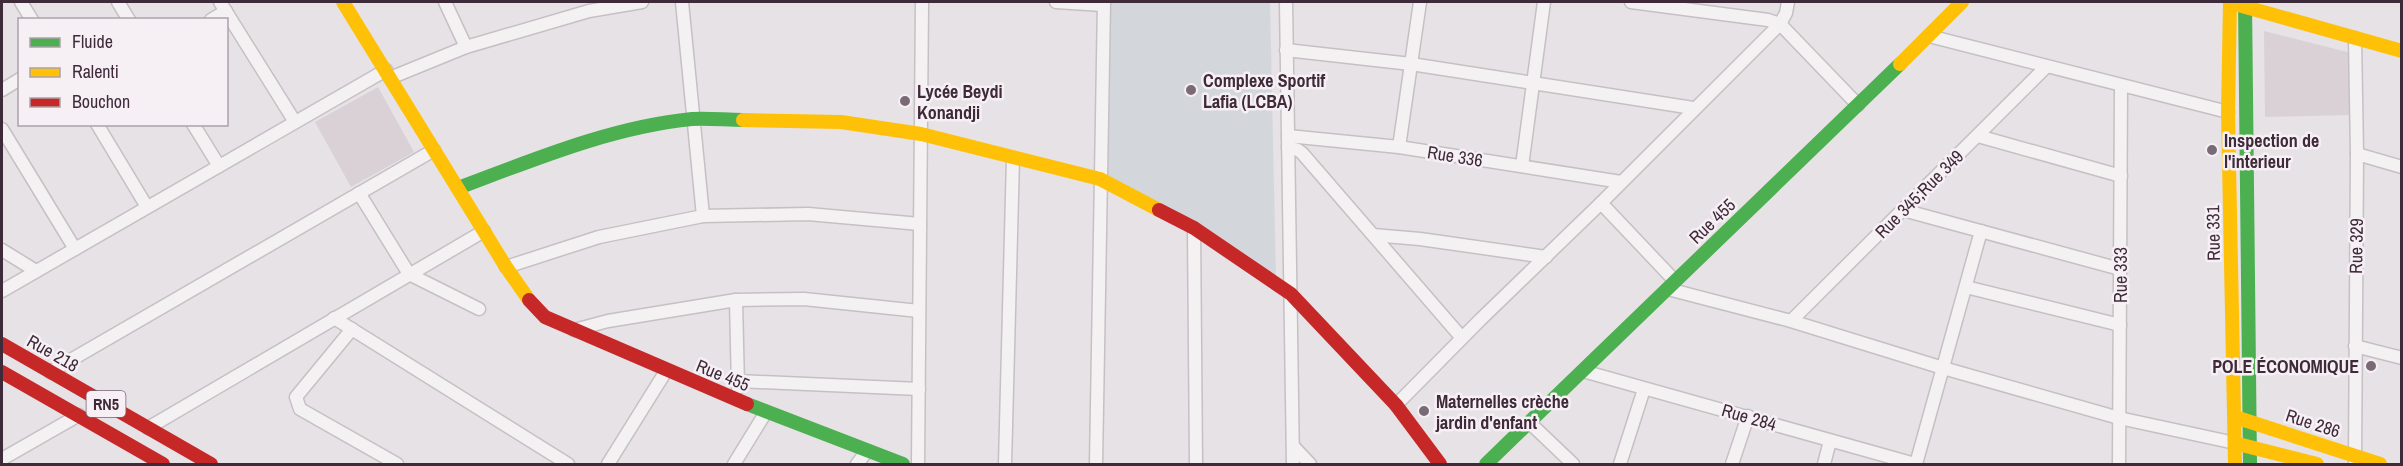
<svg xmlns="http://www.w3.org/2000/svg" width="2403" height="466" font-family="'Archivo Narrow',sans-serif">
  <style>
    .built { fill: #dad1d7 }
    .park { fill: #d3d6db }
    .lines { fill: none; stroke-linecap: round; stroke-linejoin: round }
    .street-casing { stroke: #c5c0c4; stroke-width: 15 }
    .street { stroke: #f4f1f3; stroke-width: 12 }
    .fast { stroke: #4caf50; stroke-width: 14 }
    .slow { stroke: #ffc107; stroke-width: 14 }
    .jam { stroke: #c62828; stroke-width: 14 }
    .poi-dot { fill: #7a6a76; stroke: #f6f0f5; stroke-width: 2 }
    .labels { text-anchor: middle; dominant-baseline: central; stroke-width: 5; stroke-linejoin: round; paint-order: stroke }
    .shield { fill: #f6f0f5; stroke: #766572; stroke-width: 1.5 }
    .shield-label { font-size: 16px; font-weight: bold; fill: #3f2a3a }
    .poi-label { font-size: 18px; font-weight: bold; fill: #3f2a3a; stroke: #f6f0f5; text-anchor: start }
    .street-label { font-size: 18px; fill: #3f2a3a; stroke: #f6f0f5 }
  </style>
  <rect width="100%" height="100%" fill="#e7e2e6"/>
  <g class="built">
    <path d="M2264,31L2351,53L2352,115L2265,117Z"/>
    <path d="M378,87L414,152L351,187L315,122Z"/>
  </g>
  <path class="park" d="M1111,2H1270L1276,281L1108,177Z"/>
  <g class="lines">
    <defs>
      <g id="street">
        <path d="M21,2L32,20"/>
        <path d="M118,2L129,20"/>
        <path d="M220,2L295,122"/>
        <path d="M445,2L466,47"/>
        <path d="M682,2L703,216"/>
        <path d="M1056,2L1103,5"/>
        <path d="M1286,2L1293,464"/>
        <path d="M1631,2L1768,20L1780,24L1858,105"/>
        <path d="M211,20L226,11"/>
        <path d="M1929,36L2228,112"/>
        <path d="M2355,38L2357,154L2355,463"/>
        <path d="M1286,50L1411,64L1693,108"/>
        <path d="M390,78L466,47L589,11L642,2"/>
        <path d="M2,90L20,79"/>
        <path d="M97,124L147,207"/>
        <path d="M193,124L219,166"/>
        <path d="M2,129L75,249"/>
        <path d="M1288,136L1399,147L1621,182"/>
        <path d="M1978,136L2121,176"/>
        <path d="M1288,147L1298,150L1302,153L1462,338"/>
        <path d="M1399,147L1420,2"/>
        <path d="M2357,154L2402,167"/>
        <path d="M1522,166L1544,2"/>
        <path d="M359,193L409,274L479,309"/>
        <path d="M1601,203L1675,281"/>
        <path d="M1903,210L2120,269"/>
        <path d="M1194,228L1196,464"/>
        <path d="M1373,235L1420,239L1546,257"/>
        <path d="M2,250L36,271"/>
        <path d="M506,267L599,237L703,216L808,214L920,224"/>
        <path d="M1966,287L2120,325"/>
        <path d="M1668,289L1791,321L1943,368L2119,418L2235,443"/>
        <path d="M2,291L386,70"/>
        <path d="M736,300L738,388"/>
        <path d="M334,318L568,464"/>
        <path d="M1791,321L2046,67"/>
        <path d="M352,329L296,397L300,409L397,464"/>
        <path d="M574,330L608,321L736,300L804,299L919,311"/>
        <path d="M2355,346L2402,358"/>
        <path d="M1583,371L1915,464"/>
        <path d="M50,372L434,150"/>
        <path d="M738,381L919,389"/>
        <path d="M1396,405L1480,320L1601,203L1780,24L1786,13L1788,2"/>
        <path d="M1530,423L1573,464"/>
        <path d="M148,428L484,231"/>
        <path d="M1293,446L1310,464"/>
        <path d="M2,459L79,415"/>
        <path d="M608,464L666,371"/>
        <path d="M734,464L766,412"/>
        <path d="M857,464L867,451"/>
        <path d="M918,464L922,2"/>
        <path d="M1005,464L1013,158"/>
        <path d="M1096,464L1104,2"/>
        <path d="M1620,464L1644,389"/>
        <path d="M1732,464L1748,416"/>
        <path d="M1824,464L1830,441"/>
        <path d="M1916,464L1981,231"/>
        <path d="M2119,464L2121,86"/>
      </g>
    </defs>
    <use href="#street" class="street-casing"/>
    <use href="#street" class="street"/>
    <g class="fast">
      <path d="M2245,2L2250,464"/>
      <path d="M458,188C533,160 611,127 692,119C709,118 726,120 743,120"/>
      <path d="M747,404L903,464"/>
      <path d="M1486,464L1900,64"/>
    </g>
    <g class="slow">
      <path d="M343,2L506,267L529,300"/>
      <path d="M2230,2L2228,112L2235,464"/>
      <path d="M2235,4L2402,51"/>
      <path d="M1900,64L1962,2"/>
      <path d="M743,120L841,122L921,134L1100,179L1159,210"/>
      <path d="M2238,418L2380,464"/>
      <path d="M2242,445L2317,464"/>
    </g>
    <g class="jam">
      <path d="M1159,210L1194,228L1291,294L1396,405L1440,464"/>
      <path d="M529,300L545,317L747,404"/>
      <path d="M2,344L211,464"/>
      <path d="M2,372L163,464"/>
    </g>
  </g>
  <g class="poi-dot">
    <circle cx="1191" cy="90" r="6"/>
    <circle cx="905" cy="101" r="6"/>
    <circle cx="2212" cy="150" r="6"/>
    <circle cx="2371" cy="366" r="6"/>
    <circle cx="1424" cy="411" r="6"/>
  </g>
  <g class="labels">
    <rect class="shield" x="86.5" y="391" width="39" height="26" rx="4.5"/>
    <g class="shield-label">
      <text x="106" y="404">RN5</text>
    </g>
    <g class="poi-label">
      <text x="1203" y="80">Complexe Sportif<tspan x="1203" dy="21">Lafia (LCBA)</tspan></text>
      <text x="917" y="91">Lycée Beydi<tspan x="917" dy="21">Konandji</tspan></text>
      <text x="2224" y="140">Inspection de<tspan x="2224" dy="21">l'interieur</tspan></text>
      <text x="2359" y="366" text-anchor="end">POLE ÉCONOMIQUE</text>
      <text x="1436" y="401">Maternelles crèche<tspan x="1436" dy="21">jardin d'enfant</tspan></text>
    </g>
    <g class="street-label">
      <text transform="translate(1455 156) rotate(9)">Rue 336</text>
      <text transform="translate(1919 194) rotate(-45)">Rue 345;Rue 349</text>
      <text transform="translate(1712 221) rotate(-44)">Rue 455</text>
      <text transform="translate(2213 233) rotate(-91)">Rue 331</text>
      <text transform="translate(2356 246) rotate(-89)">Rue 329</text>
      <text transform="translate(2120 275) rotate(-90)">Rue 333</text>
      <text transform="translate(53 353) rotate(30)">Rue 218</text>
      <text transform="translate(723 375) rotate(22)">Rue 455</text>
      <text transform="translate(1749 417) rotate(16)">Rue 284</text>
      <text transform="translate(2313 423) rotate(18)">Rue 286</text>
    </g>
  </g>
  <rect width="2403" height="466" fill="none" stroke="#3f2a3a" stroke-width="6"/>
  <rect x="18" y="18" width="210" height="108" fill="#f6f0f5" stroke="#ada1aa" stroke-width="1.5"/>
  <rect x="30" y="38" width="30" height="9" fill="#4caf50" stroke="#ada1aa" stroke-width="1.5"/>
  <text x="72" y="48" font-size="18" fill="#3f2a3a">Fluide</text>
  <rect x="30" y="68" width="30" height="9" fill="#ffc107" stroke="#ada1aa" stroke-width="1.5"/>
  <text x="72" y="78" font-size="18" fill="#3f2a3a">Ralenti</text>
  <rect x="30" y="98" width="30" height="9" fill="#c62828" stroke="#ada1aa" stroke-width="1.5"/>
  <text x="72" y="108" font-size="18" fill="#3f2a3a">Bouchon</text>
</svg>
